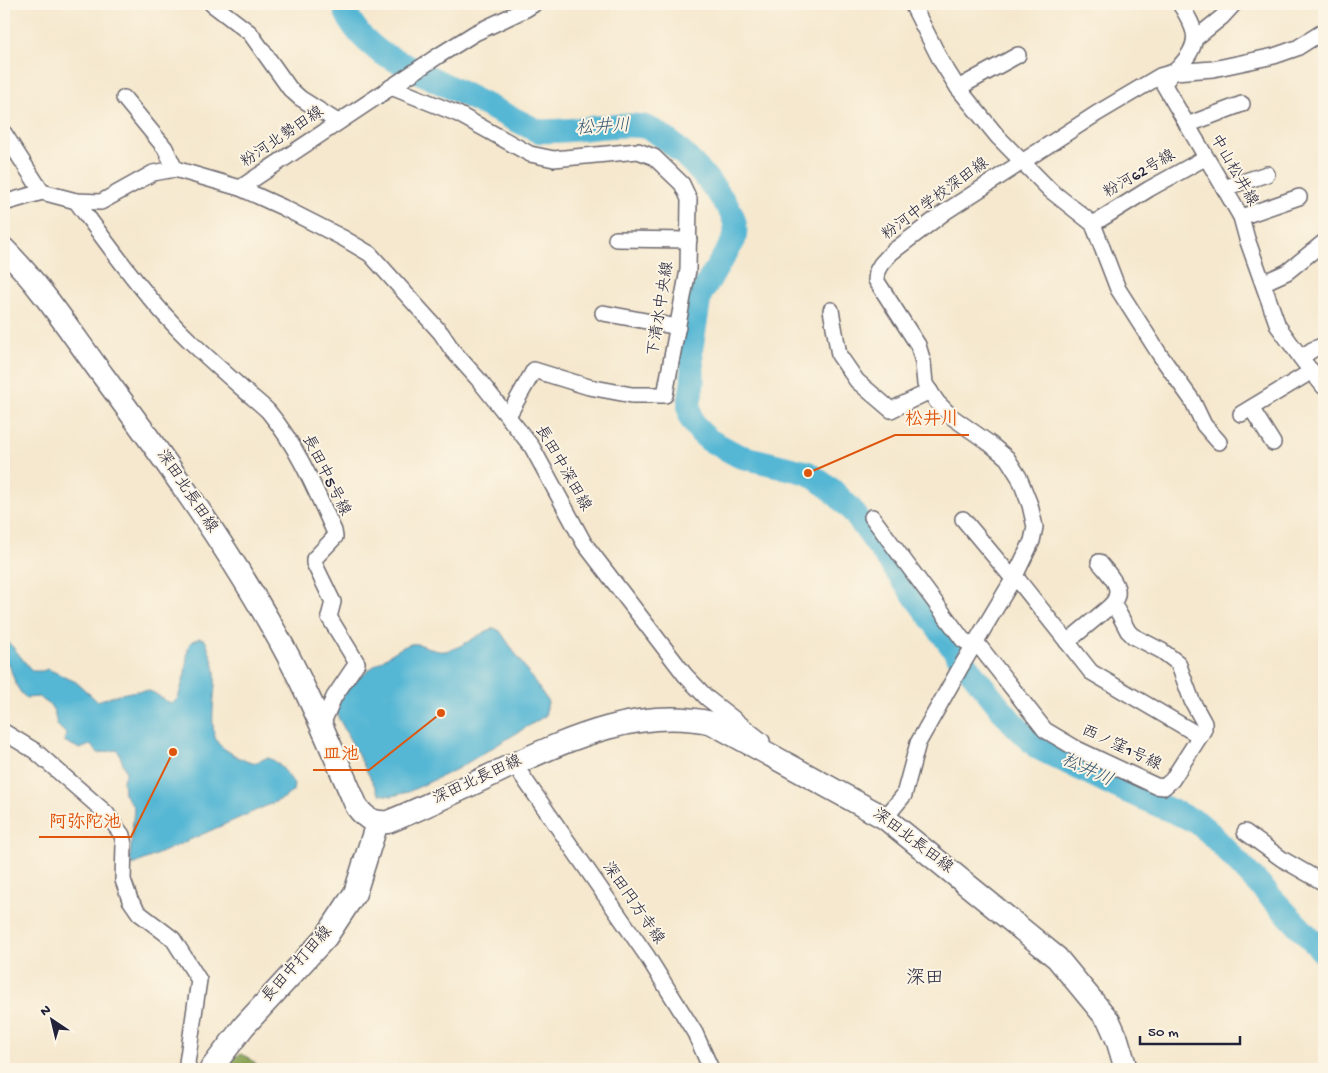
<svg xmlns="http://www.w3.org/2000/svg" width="1328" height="1073" font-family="'Gochi Hand','Klee One',sans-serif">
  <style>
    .forest { fill: #8aa456; stroke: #566348 }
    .water { fill: #56b7d4; stroke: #3c6c88 }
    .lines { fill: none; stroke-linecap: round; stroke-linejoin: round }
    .river { stroke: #56b7d4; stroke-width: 24 }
    .street-casing { stroke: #6c676e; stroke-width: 18 }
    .secondary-casing { stroke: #6c676e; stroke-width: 25 }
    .street { stroke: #fff; stroke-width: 15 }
    .secondary { stroke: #fff; stroke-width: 22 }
    .labels { text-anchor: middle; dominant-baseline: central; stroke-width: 4; stroke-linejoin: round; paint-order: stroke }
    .street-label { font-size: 16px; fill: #22223b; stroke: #fcf5e5 }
    .water-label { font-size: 18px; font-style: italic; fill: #345671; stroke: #fcf5e5 }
    .quarter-label { font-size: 19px; fill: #22223b; stroke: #fcf5e5 }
    .leader { fill: none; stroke: #de560e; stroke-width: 2 }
    .callout-dot { fill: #de560e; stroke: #fcf5e5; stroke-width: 2 }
    .callout-label { font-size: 18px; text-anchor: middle; font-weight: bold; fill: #de560e; stroke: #fcf5e5; stroke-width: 4; stroke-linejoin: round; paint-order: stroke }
  </style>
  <rect width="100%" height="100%" fill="#fcf5e5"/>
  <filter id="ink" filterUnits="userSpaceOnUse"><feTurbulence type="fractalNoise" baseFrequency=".02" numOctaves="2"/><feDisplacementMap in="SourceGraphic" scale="10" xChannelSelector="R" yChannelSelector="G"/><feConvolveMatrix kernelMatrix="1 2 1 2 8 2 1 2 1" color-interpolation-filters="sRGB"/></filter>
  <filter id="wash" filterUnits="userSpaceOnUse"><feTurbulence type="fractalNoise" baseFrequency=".0096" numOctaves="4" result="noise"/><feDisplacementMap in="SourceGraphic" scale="20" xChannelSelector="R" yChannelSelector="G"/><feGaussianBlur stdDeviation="1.12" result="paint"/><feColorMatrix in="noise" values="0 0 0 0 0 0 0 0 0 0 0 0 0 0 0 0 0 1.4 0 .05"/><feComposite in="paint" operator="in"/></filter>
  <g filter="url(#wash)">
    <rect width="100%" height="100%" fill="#f5e8ce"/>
    <path class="forest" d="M241,1054L249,1058L262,1069H218L223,1063Z"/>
    <g class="water">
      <path d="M494,628L500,631L545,697L548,702L545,716L457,769L408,792L392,796L379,794L338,717L336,709C341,700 345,690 353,683C364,673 398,647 411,644C423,642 433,653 445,651C463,648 477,634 494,628Z"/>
      <path d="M199,638L204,639L206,642C209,651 214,662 215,671C217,691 207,726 218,743C222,749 248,764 254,763C261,763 265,755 271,759C281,764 288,775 294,784L293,791L284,798L133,865L130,859L134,807L124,794L123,780L126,772L119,753L117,750L98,753L90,745L80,749L64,741L66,734L57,725L54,711L50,705L39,697L26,698C16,690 13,676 9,664L4,663V639L12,646L32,671H42L48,669L76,682L97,701C110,697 135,689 148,691C157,692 163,702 173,703L178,698L185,674L188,648L190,643Z"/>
    </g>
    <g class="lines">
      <path class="river" d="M343,4C351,27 362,38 381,53L538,131C572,133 606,123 640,126C666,128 724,194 733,217C736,225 736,233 734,240L700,295L691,351L693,380L689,405L691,419L700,432L709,440L739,456L808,473L831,489L851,509L957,654L1011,721L1038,748L1115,786L1197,822L1210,833L1324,953"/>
    </g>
  </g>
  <g filter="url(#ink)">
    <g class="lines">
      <defs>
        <g id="street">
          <path d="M212,4L250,33L290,89L300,98L338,122"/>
          <path d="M912,4L941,61L958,88L998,137L1050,190L1093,224L1118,289L1160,355L1192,400L1204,425L1219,442"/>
          <path d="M1180,4C1197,31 1202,42 1179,67C1173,73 1167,77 1164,85L1241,217L1247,239L1278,326L1304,362L1324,387"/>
          <path d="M1196,38L1222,17L1234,4"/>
          <path d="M391,87L458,114L530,154L554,159L638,151L654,157L682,184L689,199L688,270L665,395H632L589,387L534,370L508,416"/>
          <path d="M958,88L1018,55"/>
          <path d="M124,98L165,148L175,169"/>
          <path d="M1187,125L1242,104"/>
          <path d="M4,133L42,192"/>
          <path d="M240,188L438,56L475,33L526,9L534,4"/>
          <path d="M1224,188L1267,174"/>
          <path d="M76,201C112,250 147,300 191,342C209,359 227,375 245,391C253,398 261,404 268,411C298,447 315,489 334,531L335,537L314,559V563L333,602L329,617L357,663L334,697L321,727"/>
          <path d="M4,203L42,192L76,201L101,202L153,173L175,169L240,188L282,207L343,238L370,254L441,333L453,351L478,379L532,447L584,543L685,675L707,698L762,741"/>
          <path d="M1241,217L1299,197"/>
          <path d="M1093,224L1149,189L1205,158"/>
          <path d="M616,239L689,240"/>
          <path d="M1263,283L1287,272L1324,242"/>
          <path d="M831,310L839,355L857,381L891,410L930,391"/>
          <path d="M603,313L678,327"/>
          <path d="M1301,358L1312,350L1324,345"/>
          <path d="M1251,408L1273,443"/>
          <path d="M1241,414L1312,371"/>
          <path d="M872,517L963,640L969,643L976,642L1045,730L1077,749L1156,786L1164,787L1172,780L1200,736L1091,672L1015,576L1009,574L963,519"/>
          <path d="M1099,562C1111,577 1128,591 1108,608"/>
          <path d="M1067,642L1108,608L1117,610L1128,631L1133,636L1162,651L1178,663L1192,701L1204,723V729L1200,736"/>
          <path d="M4,732L35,751L106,813L122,835L124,845L123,880L130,900L139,913L173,939L199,980L187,1063L189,1069"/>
          <path d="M514,764L647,956L695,1033L711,1069"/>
          <path d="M885,818L904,795L918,743L959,670L1015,576L1032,541L1035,527L1030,505L1019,477L1007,458L989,443L952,417L937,402L925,384L923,362L918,345L876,280L877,271L881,264L892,252L945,212L1096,114L1160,76L1174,72L1213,69L1274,56L1297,48L1324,31"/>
          <path d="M1245,832L1282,859L1324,883"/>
        </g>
        <g id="secondary">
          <path d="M4,249C42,287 72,334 104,377C163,457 222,539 271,625C305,683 330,746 357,807C366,819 373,823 388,822C430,805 470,785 510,766C573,737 641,707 712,723L885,818L1057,958L1109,1021L1117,1039L1126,1069"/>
          <path d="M211,1069L244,1026L326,937L355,893L377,823"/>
        </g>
      </defs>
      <use href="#street" class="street-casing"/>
      <use href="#secondary" class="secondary-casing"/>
      <use href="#street" class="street"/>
      <use href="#secondary" class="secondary"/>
    </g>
  </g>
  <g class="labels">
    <g class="street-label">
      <text transform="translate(283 138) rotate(-34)">粉河北勢田線</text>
      <text transform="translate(1233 171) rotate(60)">中山松井線</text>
      <text transform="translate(1140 175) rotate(-30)">粉河62号線</text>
      <text transform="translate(936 200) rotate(-36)">粉河中学校深田線</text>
      <text transform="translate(662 309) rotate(-81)">下清水中央線</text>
      <text transform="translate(562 469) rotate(60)">長田中深田線</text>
      <text transform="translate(325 476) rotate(63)">長田中5号線</text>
      <text transform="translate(186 492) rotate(56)">深田北長田線</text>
      <text transform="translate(1121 749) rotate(25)">西ノ窪1号線</text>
      <text transform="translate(478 781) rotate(-25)">深田北長田線</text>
      <text transform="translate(912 842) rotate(37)">深田北長田線</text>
      <text transform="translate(632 904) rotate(55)">深田円方寺線</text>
      <text transform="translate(298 965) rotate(-48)">長田中打田線</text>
    </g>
    <g class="water-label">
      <text transform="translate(603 128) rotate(-3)">松井川</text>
      <text transform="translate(1087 771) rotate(25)">松井川</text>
    </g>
    <g class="quarter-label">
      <text x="925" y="979">深田</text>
    </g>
  </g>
  <path class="leader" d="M808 473L895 435H969M441 713L369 770H313M173 752L131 837H39"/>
  <g class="callout-dot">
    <circle cx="808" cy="473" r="5"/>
    <circle cx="441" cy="713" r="5"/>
    <circle cx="173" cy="752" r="5"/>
  </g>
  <g class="callout-label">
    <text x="932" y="424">松井川</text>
    <text x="341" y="759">皿池</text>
    <text x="85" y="827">阿弥陀池</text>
  </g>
  <rect width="1328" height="1073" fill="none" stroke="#fcf5e5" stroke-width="20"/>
  <g transform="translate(52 1020) rotate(325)" stroke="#fcf5e5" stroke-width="4" paint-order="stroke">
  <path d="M0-4L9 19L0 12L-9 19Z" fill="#22223b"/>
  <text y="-8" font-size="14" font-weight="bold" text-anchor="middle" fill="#22223b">N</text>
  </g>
  <path d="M1140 1036v8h100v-8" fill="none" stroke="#22223b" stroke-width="2.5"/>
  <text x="1148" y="1036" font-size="15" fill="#22223b" stroke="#fcf5e5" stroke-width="4" paint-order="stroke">50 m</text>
</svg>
